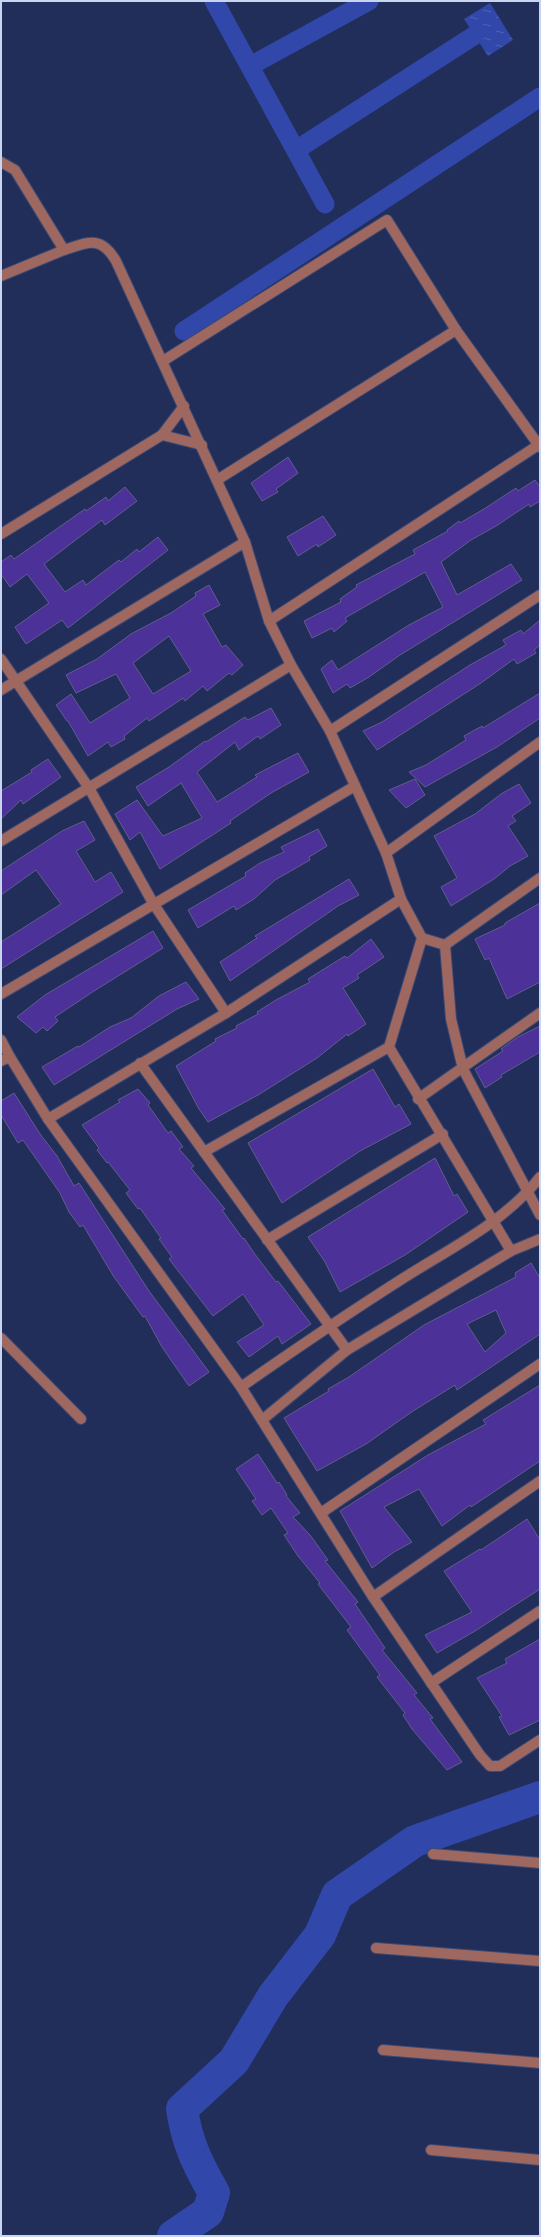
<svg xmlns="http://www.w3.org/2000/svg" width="541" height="2237" font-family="Mulish,sans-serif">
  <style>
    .water { fill: url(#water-ripples) }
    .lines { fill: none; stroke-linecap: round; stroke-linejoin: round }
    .canal { stroke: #3148aa; stroke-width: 19 }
    .river { stroke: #3148aa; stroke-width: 32 }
    .building { fill: #4b3198; stroke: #625c8e; fill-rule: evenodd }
    .minor-casing { stroke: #3c4972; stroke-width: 12 }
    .minor { stroke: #9e6860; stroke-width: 10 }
  </style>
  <defs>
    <pattern id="water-ripples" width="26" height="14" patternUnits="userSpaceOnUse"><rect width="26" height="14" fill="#3148aa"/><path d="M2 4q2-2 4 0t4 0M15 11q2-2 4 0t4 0" fill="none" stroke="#4e62b6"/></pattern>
  </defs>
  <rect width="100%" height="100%" fill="#212e5a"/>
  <path class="water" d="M490,3L513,40L488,56L464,19Z"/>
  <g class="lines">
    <g class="canal">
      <path d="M214,1L325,204"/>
      <path d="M250,66L369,1"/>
      <path d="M296,150L475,35"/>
      <path d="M184,331L540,97"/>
    </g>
    <path class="river" d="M173,2236L208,2212L214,2193C197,2163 187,2143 182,2109L234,2061L273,1996L320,1935L337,1895L415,1841L540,1797"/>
  </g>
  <g class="building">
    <path d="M288,457L298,473L276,489L278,492L262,501L251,483Z"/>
    <path d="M535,480L540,487V501L530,507L529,504L496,526L471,540L441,562L457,595L511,564L522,580L400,655L369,677L350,688L347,684L333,693L321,669L332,660L338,670L409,625L443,607L425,572L345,618L347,621L334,632L332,628L312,638L304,621L341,602L340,599L357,587L356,585L415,554L413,550L448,531L447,530L459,521L460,523L484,509L516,488L518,491Z"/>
    <path d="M125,487L137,501L105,525L102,520L44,564L65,592L83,580L86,585L119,560L121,562L137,549L139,552L158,537L168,550L68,628L62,620L26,644L15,627L49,603L27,574L10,587L1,574V562L11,555L14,559L85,509L86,511L106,497L108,501Z"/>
    <path d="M323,516L336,535L318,547L317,544L298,556L287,537Z"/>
    <path d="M209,585L220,605L203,614L222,647L226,645L243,665L232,675L229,673L207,691L203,686L185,701L183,698L149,721L147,718L124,736L125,739L111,747L108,742L88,756L68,721H67L56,705L71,694L90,723L130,698L116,674L76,693L66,675L97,659L131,634L171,613L196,596L195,593ZM169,636L191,671L153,694L133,663Z"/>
    <path d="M540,620V645L534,650L536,653L517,664L514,659L481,683L377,750L363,731L382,722L470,665L506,645L503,640L521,630L523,634Z"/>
    <path d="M540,693V718L497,747L425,787L409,772L426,765L466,740L464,736L482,726L483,728Z"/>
    <path d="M271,708L281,725L260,739L258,736L239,750L235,742L197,772L217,802L257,777L255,775L298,753L309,772L271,793L230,821L231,823L160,869L140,832L130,840L115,814L137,800L163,836L202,818L181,783L148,806L136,787L169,767L205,741L206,742L245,717L248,720Z"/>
    <path d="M48,759L61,777L23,804L21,800L1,819V791L32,772L31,770Z"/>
    <path d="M415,779L425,795L406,808L389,790Z"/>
    <path d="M519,784L531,803L512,816L516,821L508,826L528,856L510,866L494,879L451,906L441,887L457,878L434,836L475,814L501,794Z"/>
    <path d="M84,821L95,840L76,851L95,882L111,872L123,892L1,969V942L61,904L36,870L1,895V871L62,831Z"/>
    <path d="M318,829L327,846L309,857L310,860L275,880L254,899L236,910L234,906L198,928L188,910L246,876L245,873L260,863L284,852L281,847Z"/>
    <path d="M349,879L359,895L338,906L230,981L220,962L257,938L255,936Z"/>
    <path d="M540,903V982L507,999L489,958L485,960L475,939L505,925V923Z"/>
    <path d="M153,931L163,948L94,991L55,1017L58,1021L47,1031L43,1027L36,1033L17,1017L45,995Z"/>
    <path d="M371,939L384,957L357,975L359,978L343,988L366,1024L348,1036L347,1034L317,1058L258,1095L208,1122L199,1109L176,1066L216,1041L215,1039L237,1028L236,1026L258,1014L257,1012L276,1000L310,982L308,979L345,956L347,958Z"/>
    <path d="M186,982L199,999L177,1009L54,1085L42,1067L78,1046L79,1047L110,1027L131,1018L159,996Z"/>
    <path d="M540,1026V1052L501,1075L502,1077L485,1088L475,1069L503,1051L501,1049L518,1037Z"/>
    <path d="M373,1069L395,1107L399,1104L411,1124L360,1151L282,1203L248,1143Z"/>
    <path d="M138,1089L150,1103L148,1105L168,1133L171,1131L183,1147L179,1149L194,1166L191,1168L225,1209L222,1210L243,1239L244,1238L254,1253L276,1282L278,1281L311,1324L282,1344L278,1336L249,1357L237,1342L264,1325L243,1294L213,1316L169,1259L172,1257L159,1239L161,1238L140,1208L138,1209L126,1193L130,1190L108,1162L107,1163L97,1150L99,1148L82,1125L120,1102L118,1100Z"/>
    <path d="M14,1093L40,1134L57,1156L74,1186L79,1183L149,1291L209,1372L189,1386L162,1347L145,1316L143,1317L114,1277L83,1225L80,1227L69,1212L60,1193L23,1140L18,1143L1,1115V1101Z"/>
    <path d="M435,1158L454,1196L457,1194L468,1212L405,1255L340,1292L325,1262L308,1237Z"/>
    <path d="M531,1263L540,1278V1334L457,1390L455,1385L413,1411L366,1444L317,1471L284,1418L329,1391L328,1389L349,1377L424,1325L516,1277L515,1273ZM496,1310L506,1333L485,1352L467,1324Z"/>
    <path d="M540,1385V1461L471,1507L470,1505L442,1526L419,1489L384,1507L412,1542L394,1552L372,1568L340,1511L428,1455L486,1424L483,1420Z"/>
    <path d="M258,1454L277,1483L279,1482L287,1495L286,1496L300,1513L293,1517L310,1535L328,1560L325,1561L358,1602L355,1604L385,1648L382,1650L417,1693L414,1695L433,1718L430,1719L462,1762L447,1770L412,1729L403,1715L405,1713L377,1677L380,1675L347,1630L351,1627L318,1584L320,1583L298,1556L284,1535L288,1533L271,1508L262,1515L252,1501L256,1499L236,1469Z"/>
    <path d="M527,1519L540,1540V1589L475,1631L437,1653L425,1635L472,1612L444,1571L480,1549L481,1550Z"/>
    <path d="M540,1639V1720L509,1735L499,1717L502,1716L477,1678L507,1663L505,1659Z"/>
  </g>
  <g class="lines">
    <defs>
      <g id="minor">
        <path d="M1,162L15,170L64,250L1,276"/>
        <path d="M64,250C88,242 101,235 116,261L245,542L269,621L291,665L330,731L386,853L401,899L422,938L389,1047L204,1152"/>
        <path d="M163,361L387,220L456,330L540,447"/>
        <path d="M162,435L202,445"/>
        <path d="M217,480L456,330"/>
        <path d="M1,534L162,435L184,406"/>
        <path d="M269,621L540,444"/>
        <path d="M1,659L89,788L153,903L226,1013"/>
        <path d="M1,690L245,542"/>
        <path d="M330,731L540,595"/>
        <path d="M1,841L291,665"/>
        <path d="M386,853L540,742"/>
        <path d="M422,938L445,945L451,1019L463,1069L540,1215"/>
        <path d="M445,945L540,878"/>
        <path d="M1,994L355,786"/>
        <path d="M1,1040L10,1057"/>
        <path d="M389,1047L511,1251"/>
        <path d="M1,1061L10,1057L48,1119L241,1387L373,1597L480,1755L490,1766H500L540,1740"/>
        <path d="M140,1063L347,1350"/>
        <path d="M418,1099L540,1013"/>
        <path d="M48,1119L226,1013L401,899"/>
        <path d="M267,1240L443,1134"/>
        <path d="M1,1338L81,1419"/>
        <path d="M241,1387C294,1350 347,1314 402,1279C449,1249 505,1222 540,1177"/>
        <path d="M262,1420L347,1350L511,1251L540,1239"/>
        <path d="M321,1513L540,1364"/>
        <path d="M373,1597L540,1481"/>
        <path d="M431,1683L540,1611"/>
        <path d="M433,1854L540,1863"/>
        <path d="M376,1948L540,1961"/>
        <path d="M383,2050L540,2063"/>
        <path d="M431,2150L540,2160"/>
      </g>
    </defs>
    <use href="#minor" class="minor-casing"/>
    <use href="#minor" class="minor"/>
  </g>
  <rect width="541" height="2237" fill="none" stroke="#c9d4ef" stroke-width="4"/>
</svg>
